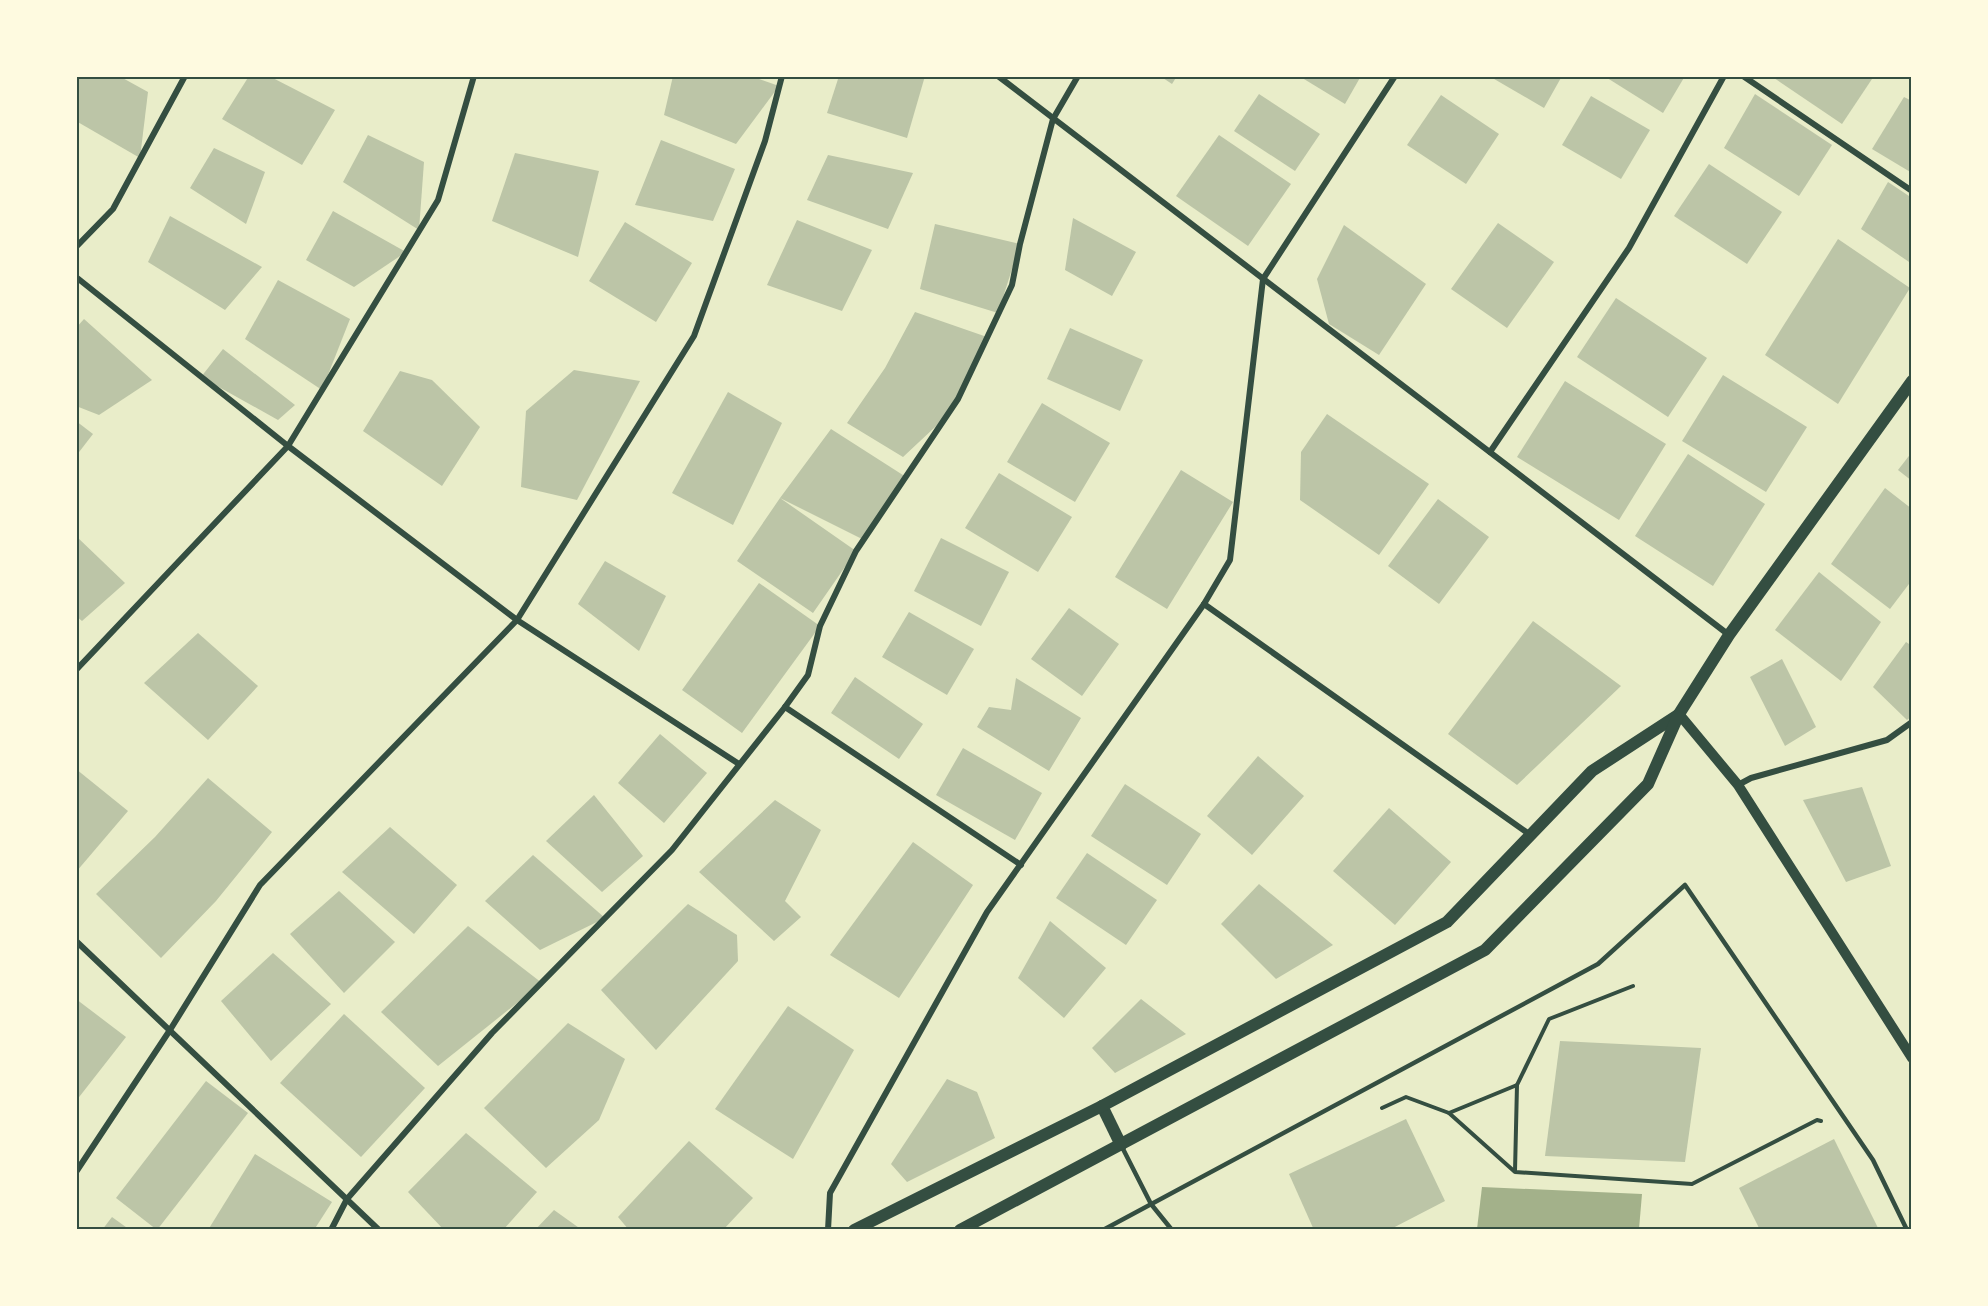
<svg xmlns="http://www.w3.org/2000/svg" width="1988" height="1306" font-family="Manrope,sans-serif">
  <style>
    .water { fill: #a3b18a }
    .building { fill: #bcc5a7 }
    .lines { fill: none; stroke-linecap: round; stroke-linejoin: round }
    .path { stroke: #344e41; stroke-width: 4 }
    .service { stroke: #344e41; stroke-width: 4.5 }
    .minor { stroke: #344e41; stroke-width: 6 }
    .tertiary { stroke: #344e41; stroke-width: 10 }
    .secondary { stroke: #344e41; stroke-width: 12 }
    .neatline { fill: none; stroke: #344e41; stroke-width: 2 }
  </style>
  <rect width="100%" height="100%" fill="#e9edc9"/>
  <path class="water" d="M1482,1187L1642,1194L1639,1229H1477Z"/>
  <g class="building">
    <path d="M76,76H119L148,92L140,158L76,121Z"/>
    <path d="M249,76H269L335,110L302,165L222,119Z"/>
    <path d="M673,76H751L779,86L736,144L664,115Z"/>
    <path d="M839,76H925L907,138L827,113Z"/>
    <path d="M1160,76H1177L1172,84Z"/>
    <path d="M1299,76H1361L1345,104Z"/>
    <path d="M1489,76H1562L1544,108Z"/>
    <path d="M1604,76H1685L1663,113Z"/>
    <path d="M1771,76H1874L1842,124Z"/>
    <path d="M1259,94L1320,134L1295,171L1234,131Z"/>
    <path d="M1755,94L1832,145L1799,196L1724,148Z"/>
    <path d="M1441,95L1499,134L1466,184L1407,145Z"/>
    <path d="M1591,96L1650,130L1621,179L1562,145Z"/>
    <path d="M1904,97L1912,101V173L1872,149Z"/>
    <path d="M368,135L424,162L419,230L343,182Z"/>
    <path d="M1219,135L1291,184L1248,246L1176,196Z"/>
    <path d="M661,140L735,169L713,221L635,205Z"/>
    <path d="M214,148L265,172L246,224L190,188Z"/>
    <path d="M515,153L599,171L578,257L492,221Z"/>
    <path d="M828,155L913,173L888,229L807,200Z"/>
    <path d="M1709,164L1782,212L1747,264L1674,216Z"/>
    <path d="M1888,182L1912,198V264L1861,229Z"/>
    <path d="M333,211L406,252L354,287L306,260Z"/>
    <path d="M170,216L262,267L225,310L148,262Z"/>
    <path d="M1073,218L1136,252L1112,296L1065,270Z"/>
    <path d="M797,220L872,250L842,311L767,285Z"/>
    <path d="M625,222L692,263L656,322L589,281Z"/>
    <path d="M1498,223L1554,262L1507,328L1451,289Z"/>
    <path d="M935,224L1020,244L998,313L920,289Z"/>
    <path d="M1344,225L1426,284L1379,355L1329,324L1317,279Z"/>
    <path d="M1838,239L1910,288L1838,404L1765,355Z"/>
    <path d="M278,280L350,319L322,390L245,339Z"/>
    <path d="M1616,298L1707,358L1668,417L1577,357Z"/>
    <path d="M915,312L987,337L949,414L903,457L847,423L885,368Z"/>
    <path d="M84,319L152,380L99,415L76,406V328Z"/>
    <path d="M1070,328L1143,360L1120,411L1047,379Z"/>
    <path d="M223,349L295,405L278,420L201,377Z"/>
    <path d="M574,370L640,381L577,500L521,487L526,411Z"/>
    <path d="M400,371L432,380L480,427L442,486L363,431Z"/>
    <path d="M1723,375L1807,427L1766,492L1682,441Z"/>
    <path d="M1565,381L1666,444L1619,520L1517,457Z"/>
    <path d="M728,392L782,423L733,525L672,493Z"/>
    <path d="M1042,403L1110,443L1075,502L1007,462Z"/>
    <path d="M1327,414L1429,484L1379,555L1300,500L1301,452Z"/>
    <path d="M76,421L93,434L76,456Z"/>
    <path d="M831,429L906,477L864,540L780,498L856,551L813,613L737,561L780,498Z"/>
    <path d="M1912,452V481L1898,470Z"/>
    <path d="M1688,454L1765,504L1713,586L1635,536Z"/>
    <path d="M1181,470L1233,502L1167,609L1115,577Z"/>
    <path d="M999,473L1072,517L1038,572L965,528Z"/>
    <path d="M1885,488L1912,509V580L1890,609L1831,564Z"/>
    <path d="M1438,499L1489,537L1439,604L1388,566Z"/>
    <path d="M76,536L125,583L82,621L76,616Z"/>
    <path d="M941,538L1009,572L981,626L914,591Z"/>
    <path d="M605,561L666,596L639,651L578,604Z"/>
    <path d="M1819,572L1881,622L1841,681L1775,630Z"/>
    <path d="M759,583L820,626L742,733L682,690Z"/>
    <path d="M1069,608L1119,644L1082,696L1031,659Z"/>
    <path d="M909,612L974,649L947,695L882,657Z"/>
    <path d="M1533,621L1621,686L1517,785L1448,734Z"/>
    <path d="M198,633L258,686L208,740L144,683Z"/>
    <path d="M1906,642L1912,646V716L1907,720L1873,687Z"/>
    <path d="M1782,659L1816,727L1785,746L1750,677Z"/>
    <path d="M855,677L923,724L899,759L831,713Z"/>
    <path d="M1016,678L1081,718L1049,771L977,727L989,707L1011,710Z"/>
    <path d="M660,734L707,773L664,823L618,783Z"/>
    <path d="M963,748L1042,793L1015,840L936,795Z"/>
    <path d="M1258,756L1304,796L1252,855L1207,816Z"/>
    <path d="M76,769L128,811L76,872Z"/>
    <path d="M208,778L272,832L216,901L161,958L96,894L155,837Z"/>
    <path d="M1125,784L1201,834L1167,885L1091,836Z"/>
    <path d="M1862,787L1891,866L1846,882L1803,800Z"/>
    <path d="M594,795L643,856L602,892L546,841Z"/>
    <path d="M775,800L821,830L785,901L801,917L774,941L699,872Z"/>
    <path d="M1389,808L1451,862L1395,925L1333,871Z"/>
    <path d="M390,827L457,885L414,934L342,872Z"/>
    <path d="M913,842L973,885L899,998L830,955Z"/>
    <path d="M1087,853L1157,900L1126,945L1056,898Z"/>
    <path d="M533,855L605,918L540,950L485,901Z"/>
    <path d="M1259,884L1333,945L1276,979L1221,924Z"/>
    <path d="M339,891L395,942L344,993L290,934Z"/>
    <path d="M688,904L737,935L738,961L656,1050L601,990Z"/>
    <path d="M1050,921L1106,968L1064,1018L1018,978Z"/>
    <path d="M468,926L542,983L438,1066L381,1012Z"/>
    <path d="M273,953L331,1004L271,1061L221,1001Z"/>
    <path d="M76,999L126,1037L76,1101Z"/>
    <path d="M1141,999L1186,1034L1115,1073L1092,1048Z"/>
    <path d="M788,1006L854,1050L793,1159L715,1109Z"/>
    <path d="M344,1014L425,1088L361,1157L280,1083Z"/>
    <path d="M568,1023L625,1059L599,1120L546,1168L484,1108Z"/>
    <path d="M1560,1041L1701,1048L1685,1162L1545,1156Z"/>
    <path d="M947,1079L977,1092L995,1138L907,1182L891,1164Z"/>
    <path d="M206,1081L248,1113L157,1230L116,1198Z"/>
    <path d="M1406,1119L1445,1201L1389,1230H1314L1289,1174Z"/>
    <path d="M466,1133L537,1192L503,1230H444L408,1192Z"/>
    <path d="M1834,1139L1879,1230H1760L1739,1188Z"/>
    <path d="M689,1141L753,1198L723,1230H629L618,1217Z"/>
    <path d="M255,1154L332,1202L314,1230H208Z"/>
    <path d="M554,1210L582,1230H535Z"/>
    <path d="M112,1217L130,1230H102Z"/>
  </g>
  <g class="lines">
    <g class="path">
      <path d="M1382,1108L1406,1097L1449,1113L1517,1085L1549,1019L1633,986"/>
      <path d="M1449,1113L1515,1172L1692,1184L1817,1120L1821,1121"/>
      <path d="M1515,1171L1517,1085"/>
    </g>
    <g class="service">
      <path d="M1121,1145L1151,1204L1172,1230"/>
      <path d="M1103,1230L1598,964L1685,885L1873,1160L1907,1230"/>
    </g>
    <g class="minor">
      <path d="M998,76L1729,635"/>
      <path d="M1743,76L1912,191"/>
      <path d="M76,247L113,209L185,76"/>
      <path d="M76,277L288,446L517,620L739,764"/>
      <path d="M1490,452L1629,248L1724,76"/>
      <path d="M1204,604L1529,834"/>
      <path d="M76,670L288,446L438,200L474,76"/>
      <path d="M785,707L1021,865"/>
      <path d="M1738,785L1751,778L1887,740L1912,722"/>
      <path d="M76,941L379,1230"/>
      <path d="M76,1172L170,1030L260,885L517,620L694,336L765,141L782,76"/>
      <path d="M331,1230L347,1199L492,1033L672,850L785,707L808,675L820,626L856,551L958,399L1012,285L1020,244L1053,119L1078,76"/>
      <path d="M828,1230L830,1193L987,912L1204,604L1230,560L1263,279L1395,76"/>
    </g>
    <path class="tertiary" d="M1679,714L1738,785L1912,1058"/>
    <g class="secondary">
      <path d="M1102,1106L1121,1145"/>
      <path d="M854,1230L1102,1106L1447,922L1592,771L1678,715"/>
      <path d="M960,1230L1485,950L1648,784L1679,714L1729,635L1912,381"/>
    </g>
  </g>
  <rect width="1988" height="1306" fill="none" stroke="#fefae0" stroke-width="156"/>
  <rect x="78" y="78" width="1832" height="1150" class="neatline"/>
</svg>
